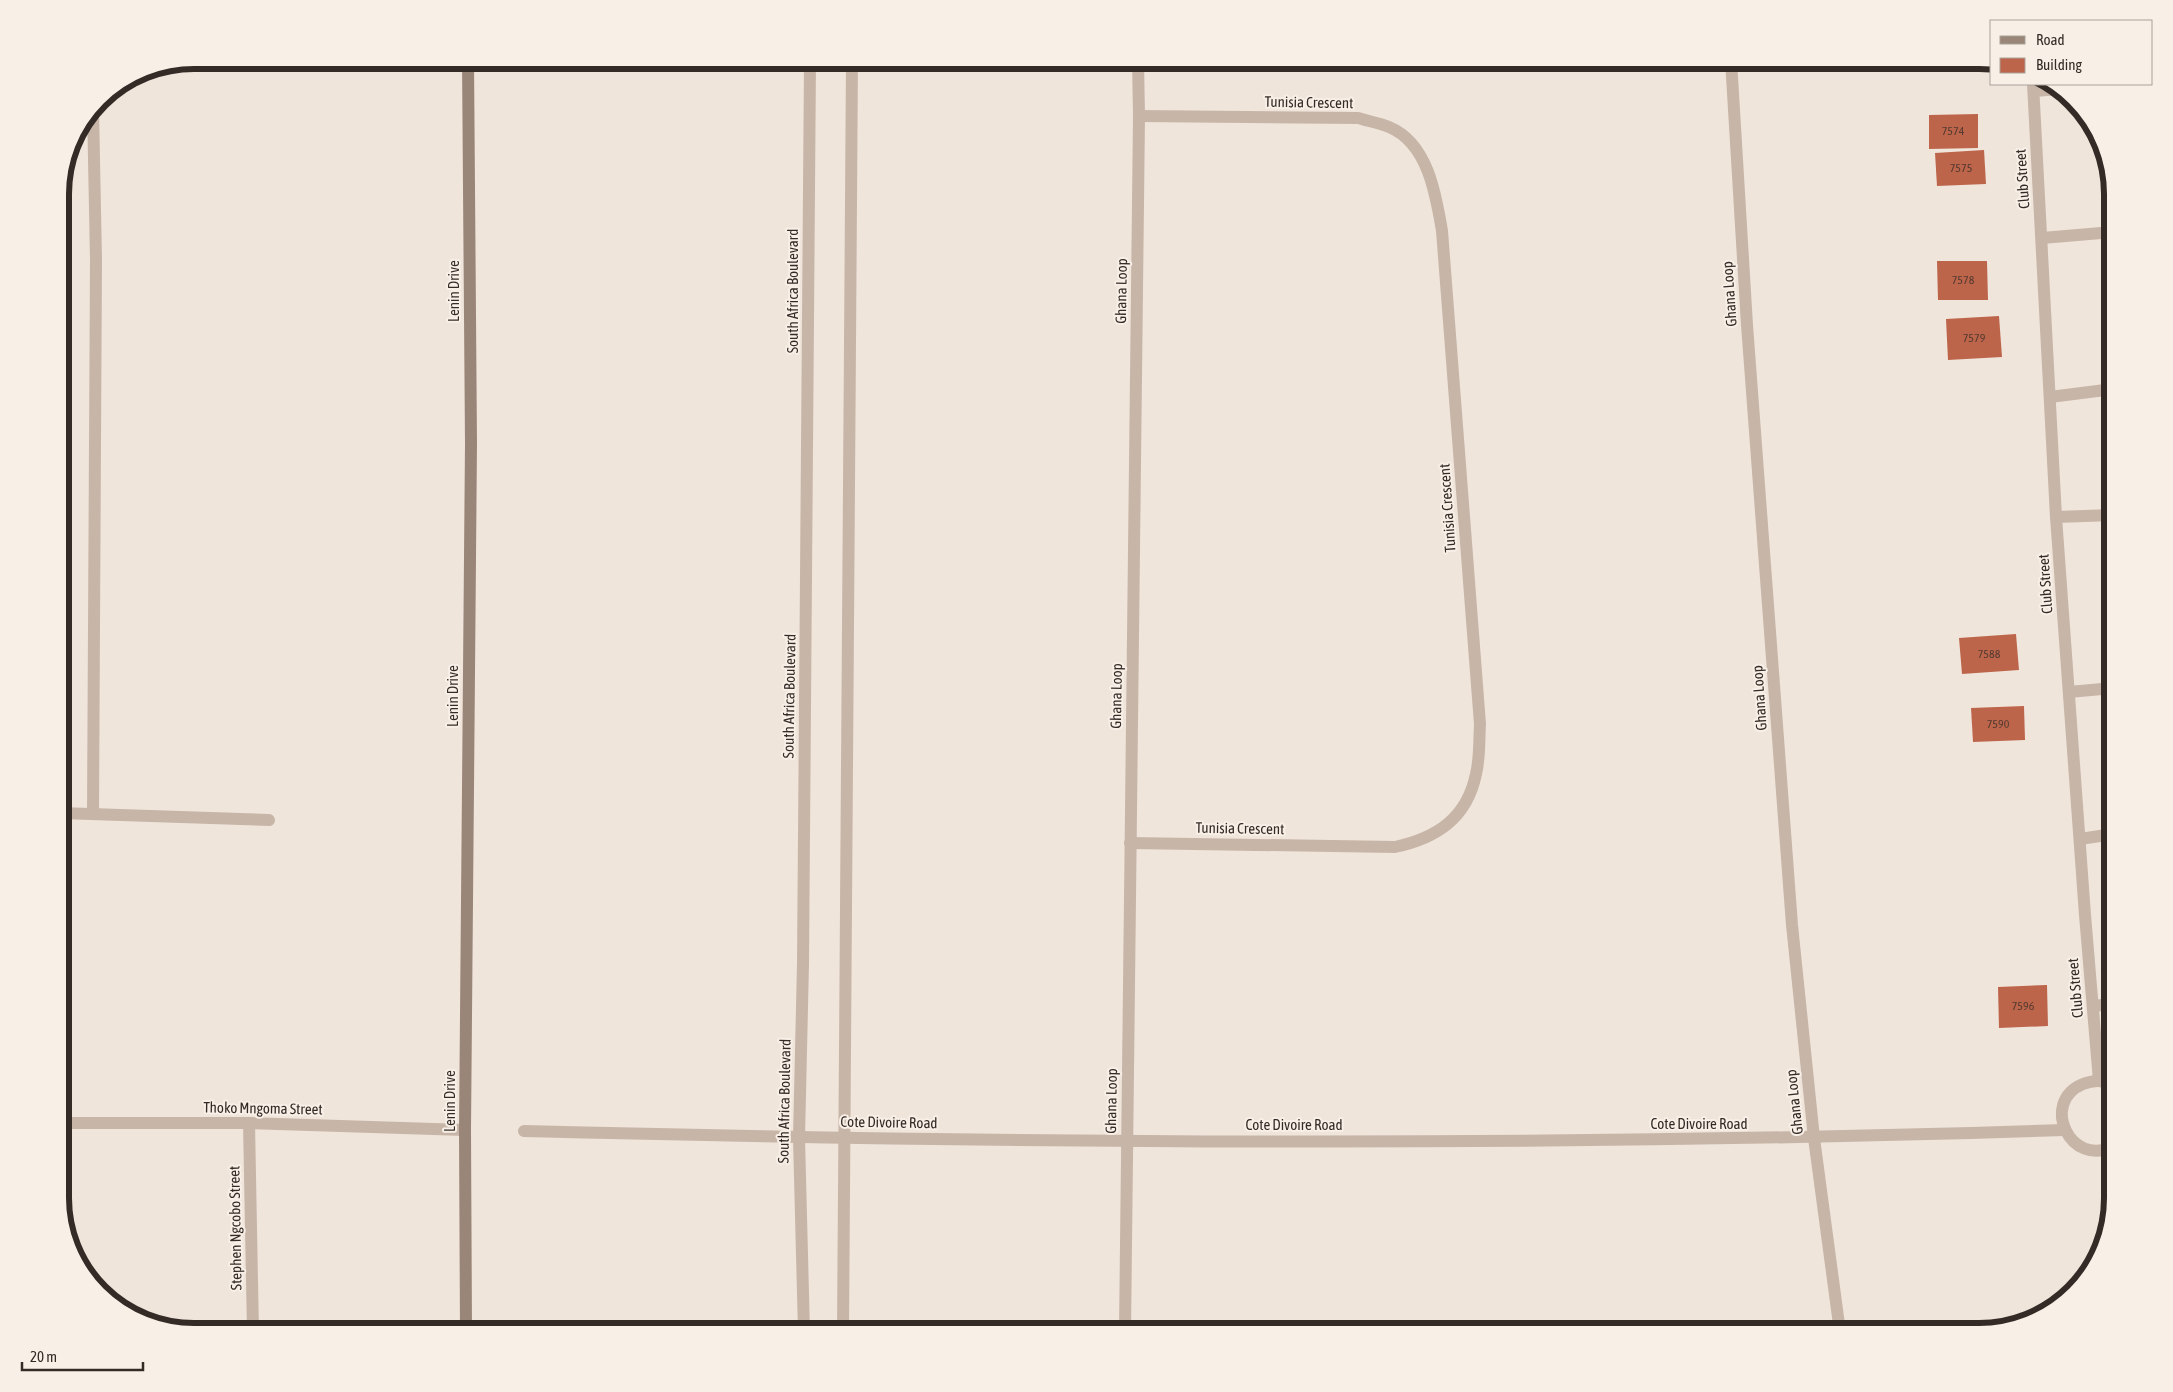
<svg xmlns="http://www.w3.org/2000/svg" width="2173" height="1392" font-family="'Asap Condensed',sans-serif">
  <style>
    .building { fill: #bd654b }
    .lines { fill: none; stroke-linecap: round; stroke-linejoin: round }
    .street { stroke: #c7b5a8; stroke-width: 12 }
    .secondary { stroke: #9a8579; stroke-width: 12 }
    .labels { text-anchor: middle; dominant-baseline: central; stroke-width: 4; stroke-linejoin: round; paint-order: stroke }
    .number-label { font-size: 12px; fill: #563a30 }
    .street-label { font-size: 15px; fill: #342b27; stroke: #f8f0e7 }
    .rim { fill: none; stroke: #342b27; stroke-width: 6 }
  </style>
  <rect width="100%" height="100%" fill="#f0e5db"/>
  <g class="building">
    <path d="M1978,114V148L1929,149V115Z"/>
    <path d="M1984,150L1986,184L1937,186L1935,153Z"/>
    <path d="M1937,261H1987L1988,300H1938Z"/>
    <path d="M1999,316L2002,357L1948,360L1946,319Z"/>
    <path d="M2016,634L2019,670L1962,674L1959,638Z"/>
    <path d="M2024,706L2025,740L1973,742L1971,708Z"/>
    <path d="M2047,985L2048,1026L1999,1028L1998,987Z"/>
  </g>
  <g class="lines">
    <g class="street">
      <path d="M1731,60L1747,325L1792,925L1814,1138L1840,1332"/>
      <path d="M2033,84L2056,517L2085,915L2099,1081"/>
      <path d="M2034,91L2060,89"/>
      <path d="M2042,238L2113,232"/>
      <path d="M2050,397L2113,389"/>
      <path d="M2056,517L2113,515"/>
      <path d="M2069,692L2113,688"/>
      <path d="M60,813L269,820"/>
      <path d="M93,813L96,260L93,108"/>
      <path d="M2080,839L2113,834"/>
      <path d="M1130,843L1395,847C1437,838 1467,818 1476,774C1480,758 1479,740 1480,724L1442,231C1436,195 1428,143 1389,127C1379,123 1368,121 1358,118L1139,116"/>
      <path d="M2093,1006L2113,1004"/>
      <path d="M2113,1085C2104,1080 2093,1080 2083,1084C2039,1102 2071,1169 2113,1146"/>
      <path d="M60,1123H249L465,1130"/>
      <path d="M249,1123L253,1332"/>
      <path d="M524,1131C1037,1144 1551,1147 2064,1130"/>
      <path d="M2108,1148L2113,1180"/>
      <path d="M583,1332H586"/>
      <path d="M804,1332L799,1138L803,964L810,60"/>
      <path d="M843,1332L852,60"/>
      <path d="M1125,1332L1139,116L1138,60"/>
    </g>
    <path class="secondary" d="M466,1332L465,1130L471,443L468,60"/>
  </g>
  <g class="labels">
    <g class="number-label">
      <text x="1953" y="131">7574</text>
      <text x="1961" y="168">7575</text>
      <text x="1963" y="280">7578</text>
      <text x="1974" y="338">7579</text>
      <text x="1989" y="654">7588</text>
      <text x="1998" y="724">7590</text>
      <text x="2023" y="1006">7596</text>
    </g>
    <g class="street-label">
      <text transform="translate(1309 102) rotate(1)">Tunisia Crescent</text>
      <text transform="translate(2022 179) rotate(-94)">Club Street</text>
      <text transform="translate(453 291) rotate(-90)">Lenin Drive</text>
      <text transform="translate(792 291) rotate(-90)">South Africa Boulevard</text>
      <text transform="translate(1121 291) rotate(-89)">Ghana Loop</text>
      <text transform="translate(1729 294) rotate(-94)">Ghana Loop</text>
      <text transform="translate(1447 508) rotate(-94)">Tunisia Crescent</text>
      <text transform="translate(2045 584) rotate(-94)">Club Street</text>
      <text transform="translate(452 696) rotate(-90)">Lenin Drive</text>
      <text transform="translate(789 696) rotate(-89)">South Africa Boulevard</text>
      <text transform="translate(1116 696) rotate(-89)">Ghana Loop</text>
      <text transform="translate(1759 698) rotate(-94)">Ghana Loop</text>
      <text transform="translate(1240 828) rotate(1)">Tunisia Crescent</text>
      <text transform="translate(2075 988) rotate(-95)">Club Street</text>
      <text transform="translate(449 1101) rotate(-90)">Lenin Drive</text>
      <text transform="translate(784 1101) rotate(-89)">South Africa Boulevard</text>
      <text transform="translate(1111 1101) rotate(-89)">Ghana Loop</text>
      <text transform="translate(1794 1102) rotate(-96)">Ghana Loop</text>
      <text transform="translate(263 1108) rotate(1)">Thoko Mngoma Street</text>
      <text transform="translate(889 1122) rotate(1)">Cote Divoire Road</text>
      <text x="1699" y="1123">Cote Divoire Road</text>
      <text x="1294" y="1124">Cote Divoire Road</text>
      <text transform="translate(235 1228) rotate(-91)">Stephen Ngcobo Street</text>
    </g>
  </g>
  <path d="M0 0H2173V1392H0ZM194 69H1979A125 125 0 0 1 2104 194V1198A125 125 0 0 1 1979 1323H194A125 125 0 0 1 69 1198V194A125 125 0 0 1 194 69Z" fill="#f8f0e7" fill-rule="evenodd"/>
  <path class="rim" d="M194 69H1979A125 125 0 0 1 2104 194V1198A125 125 0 0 1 1979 1323H194A125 125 0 0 1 69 1198V194A125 125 0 0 1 194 69Z"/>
  <rect x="1990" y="20" width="162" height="65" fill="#f8f0e7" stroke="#aaa19a"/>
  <rect x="2000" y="36" width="25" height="8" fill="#9a8579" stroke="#aaa19a"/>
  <text x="2036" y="45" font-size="15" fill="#342b27">Road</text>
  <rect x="2000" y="58" width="25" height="15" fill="#bd654b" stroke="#aaa19a"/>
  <text x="2036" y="70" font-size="15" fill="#342b27">Building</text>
  <path d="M22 1362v8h121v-8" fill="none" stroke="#342b27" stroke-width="2.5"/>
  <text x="30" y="1362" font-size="15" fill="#342b27" stroke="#f8f0e7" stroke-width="4" paint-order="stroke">20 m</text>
</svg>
